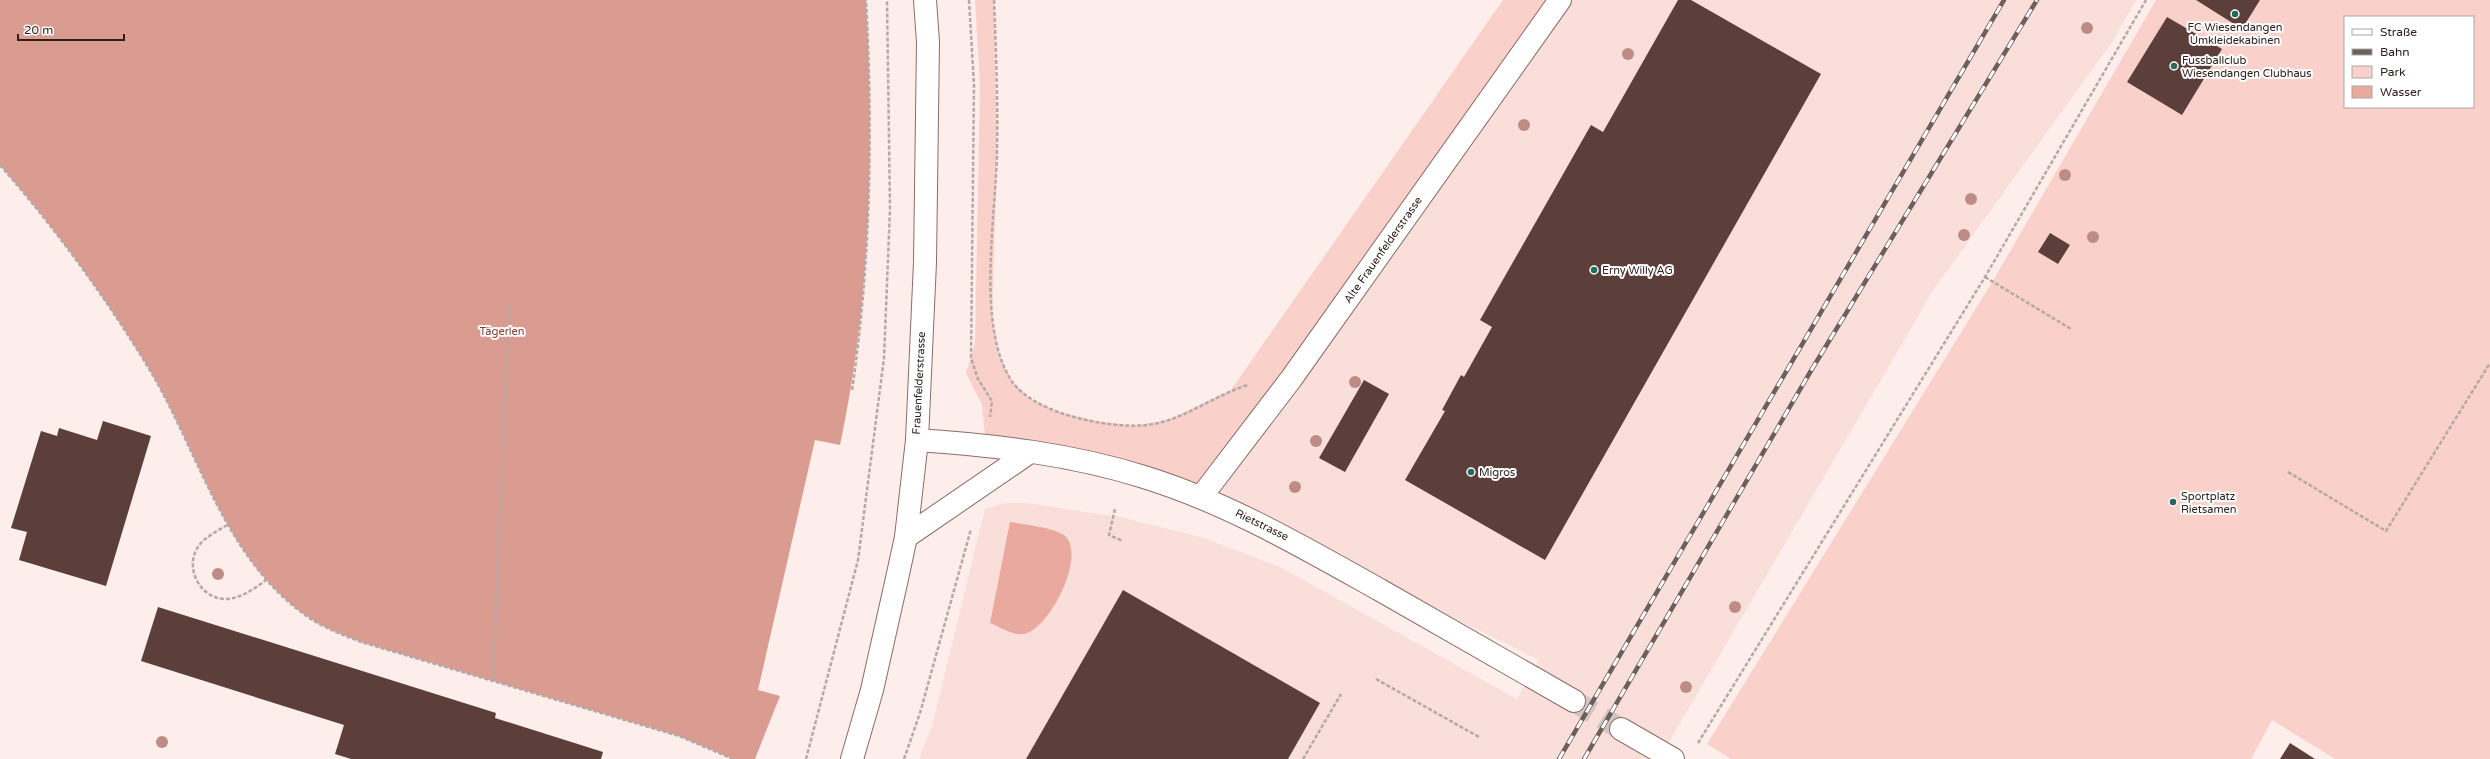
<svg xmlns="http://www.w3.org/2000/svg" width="2490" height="759" font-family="'Varela Round',sans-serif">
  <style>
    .built { fill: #f9ded9 }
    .green { fill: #fad1ca; fill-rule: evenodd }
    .forest { fill: #da9b91 }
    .water { fill: #eaa99f }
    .building { fill: #5c3f3b }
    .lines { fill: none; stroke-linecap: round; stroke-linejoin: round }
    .minor-tunnel { stroke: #d3c5c2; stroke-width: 22; stroke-dasharray: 22 11; stroke-linecap: butt }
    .minor-casing { stroke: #8b6c66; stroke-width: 24 }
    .primary-casing { stroke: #8b6c66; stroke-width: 24 }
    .path { stroke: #b6a8a5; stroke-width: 2.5; stroke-dasharray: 4 2; stroke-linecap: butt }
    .minor { stroke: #fff; stroke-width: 22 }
    .primary { stroke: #fff; stroke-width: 22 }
    .rail-casing { stroke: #6d5f5c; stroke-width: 4.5 }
    .rail { stroke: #fff; stroke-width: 3; stroke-dasharray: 9; stroke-linecap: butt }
    .tree { fill: #bd8c85 }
    .poi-dot { fill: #246a5d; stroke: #fff; stroke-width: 1.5 }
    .labels { text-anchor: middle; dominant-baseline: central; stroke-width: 4; stroke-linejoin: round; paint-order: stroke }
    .poi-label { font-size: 11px; fill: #2d201d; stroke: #fff; text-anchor: start }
    .street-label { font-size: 11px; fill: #2d201d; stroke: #fff }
    .park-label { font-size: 11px; fill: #893b32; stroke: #fff }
  </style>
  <rect width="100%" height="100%" fill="#fdeeeb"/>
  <path class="built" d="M1560,0H2136L2112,42L1934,289L1663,752L1661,759H919L932,726L985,509L1005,503H1026L1120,517L1201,537L1280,567L1517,699L1539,660L1276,531L1201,497Z"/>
  <g class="green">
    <path d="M975,0H994L997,153L992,316L999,355L1012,381L1030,399L1055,411L1097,421L1132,426L1168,420L1231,390L1503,0H1560L1201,497L986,446L982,405L966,373L975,343L980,84Z"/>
    <path d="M2156,0H2490V759H2335L2272,720L2251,759H1731L1707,744L1991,284ZM2345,17H2473V107H2345Z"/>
  </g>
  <path class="forest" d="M0,0H866C874,148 871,300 840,445L815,440L758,690L780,696L755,759H733L679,736L361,642C344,635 326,629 311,619C224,561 200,453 148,367C104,295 55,228 0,165Z"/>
  <path class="water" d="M1010,522C1023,524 1055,528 1064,535C1088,554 1049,630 1024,634C1013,636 1000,627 990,623Z"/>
  <g class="building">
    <path d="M1678,0H1691L1821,74L1545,560L1405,480L1445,411L1442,410L1461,375L1464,377L1492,327L1480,320L1591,125L1603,132Z"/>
    <path d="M2196,0H2260L2242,29Z"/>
    <path d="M2167,17L2222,49L2182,115L2127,82Z"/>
    <path d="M2050,233L2070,245L2058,264L2038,252Z"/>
    <path d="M1364,380L1389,394L1345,472L1319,458Z"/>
    <path d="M103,421L151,436L106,586L19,560L27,532L11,528L41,431L57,436L59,428L97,440Z"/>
    <path d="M1123,590L1320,703L1288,759H1026Z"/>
    <path d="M158,607L496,713L495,718L603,752L601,759H351L335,754L344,725L141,661Z"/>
    <path d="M2290,743L2315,759H2280Z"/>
  </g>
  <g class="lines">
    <path class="minor-tunnel" d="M1574,701L1621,729"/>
    <defs>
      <g id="minor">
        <path d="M917,440C993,445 1071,454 1144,477C1228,503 1303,547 1380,590C1444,627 1509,664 1574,701"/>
        <path d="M1201,497L1291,379L1560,0"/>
        <path d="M1621,729L1673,759"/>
      </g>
      <g id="primary">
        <path d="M906,537L1030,452"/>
        <path d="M852,759L872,690L896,583L906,537L917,440L925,262L928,42L925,0"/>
      </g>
    </defs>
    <use href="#minor" class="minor-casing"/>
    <use href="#primary" class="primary-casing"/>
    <g class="path">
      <path d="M969,0L974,85L971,358L978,379L992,401L990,417"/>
      <path d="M994,0C996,50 998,101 997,151C996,216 976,325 1011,380C1033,414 1109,429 1147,425C1183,421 1214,395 1248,385"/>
      <path d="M0,165C55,228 104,295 148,367C200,453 224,561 311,619C326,629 344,635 361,642L679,736L733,759"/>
      <path d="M1985,277L2071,329"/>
      <path d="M852,390C871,262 873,129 866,0"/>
      <path d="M2288,472L2386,531L2490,363"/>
      <path d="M1115,509L1109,535L1123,541"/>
      <path d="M227,525C219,530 209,535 202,542C182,562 197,598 225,599C240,599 254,589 266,580"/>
      <path d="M1376,679L1479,737"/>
      <path d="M493,681L509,307"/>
      <path d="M1698,743L1985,277L2146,0"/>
      <path d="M806,759L858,560L884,358L890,209L887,0"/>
      <path d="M904,759L920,713L971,529"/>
      <path d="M1303,759L1341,694"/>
    </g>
    <use href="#minor" class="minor"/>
    <use href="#primary" class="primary"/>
    <defs>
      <g id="rail">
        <path d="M1559,759L2004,0"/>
        <path d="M1584,759L1812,369L2037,0"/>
      </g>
    </defs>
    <use href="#rail" class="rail-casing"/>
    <use href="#rail" class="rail"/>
  </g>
  <g class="tree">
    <circle cx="2087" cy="28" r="6"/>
    <circle cx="1628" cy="54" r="6"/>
    <circle cx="1524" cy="125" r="6"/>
    <circle cx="2065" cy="175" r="6"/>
    <circle cx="1971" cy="199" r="6"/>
    <circle cx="1964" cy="235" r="6"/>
    <circle cx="2093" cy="237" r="6"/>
    <circle cx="1355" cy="382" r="6"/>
    <circle cx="1316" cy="441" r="6"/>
    <circle cx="1295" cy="487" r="6"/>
    <circle cx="218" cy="574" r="6"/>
    <circle cx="1735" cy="607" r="6"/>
    <circle cx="1686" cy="687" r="6"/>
    <circle cx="162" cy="742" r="6"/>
  </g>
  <g class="poi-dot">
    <circle cx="2235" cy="14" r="4"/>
    <circle cx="2174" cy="66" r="4"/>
    <circle cx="1594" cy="270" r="4"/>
    <circle cx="1471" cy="472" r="4"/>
    <circle cx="2173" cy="502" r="4"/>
  </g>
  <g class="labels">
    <g class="poi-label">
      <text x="2235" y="27" text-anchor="middle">FC Wiesendangen<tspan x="2235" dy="13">Umkleidekabinen</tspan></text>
      <text x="2182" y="60">Fussballclub<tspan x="2182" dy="13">Wiesendangen Clubhaus</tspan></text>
      <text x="1602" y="270">Erny Willy AG</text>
      <text x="1479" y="472">Migros</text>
      <text x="2181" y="496">Sportplatz<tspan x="2181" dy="13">Rietsamen</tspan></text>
    </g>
    <g class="street-label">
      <text transform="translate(1383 250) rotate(-55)">Alte Frauenfelderstrasse</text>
      <text transform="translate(919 383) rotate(-87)">Frauenfelderstrasse</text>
      <text transform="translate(1262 525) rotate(26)">Rietstrasse</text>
    </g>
    <g class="park-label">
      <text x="502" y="331">Tägerlen</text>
    </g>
  </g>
  <rect x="2344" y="16" width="130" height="92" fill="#ffffff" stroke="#aba6a5"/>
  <rect x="2352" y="29" width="20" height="6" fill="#ffffff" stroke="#aba6a5"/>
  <text x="2380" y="36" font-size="12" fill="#2d201d">Straße</text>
  <rect x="2352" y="49" width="20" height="6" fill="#6d5f5c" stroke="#aba6a5"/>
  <text x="2380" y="56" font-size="12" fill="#2d201d">Bahn</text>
  <rect x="2352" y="66" width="20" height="12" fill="#fad1ca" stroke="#aba6a5"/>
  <text x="2380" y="76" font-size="12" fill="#2d201d">Park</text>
  <rect x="2352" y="86" width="20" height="12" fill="#eaa99f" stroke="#aba6a5"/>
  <text x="2380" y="96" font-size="12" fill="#2d201d">Wasser</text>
  <path d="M18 34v6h106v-6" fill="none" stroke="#2d201d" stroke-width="2"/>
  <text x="24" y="34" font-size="12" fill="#2d201d" stroke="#ffffff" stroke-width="3" paint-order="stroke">20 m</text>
</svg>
